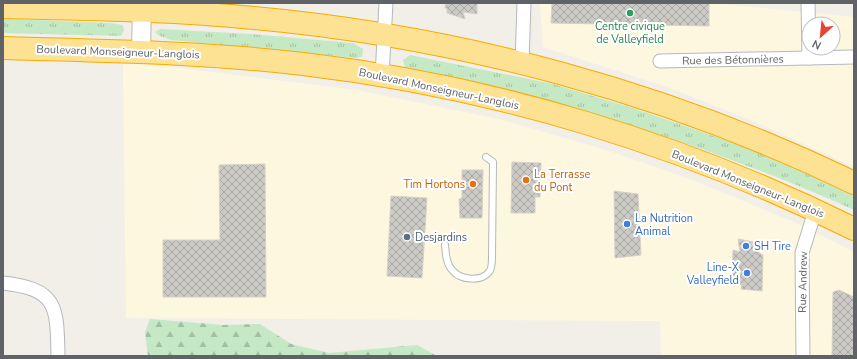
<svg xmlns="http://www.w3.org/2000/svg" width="857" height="359" font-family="'Nunito Sans',sans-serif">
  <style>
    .commercial { fill: #fef7e0; fill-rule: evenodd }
    .grass { fill: url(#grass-tufts) }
    .forest { fill: url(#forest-firs) }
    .building { fill: url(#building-cross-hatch); stroke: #d6d1c6 }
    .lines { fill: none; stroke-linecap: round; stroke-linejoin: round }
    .lane-casing { stroke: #b5b8bc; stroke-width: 8 }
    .street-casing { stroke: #b5b8bc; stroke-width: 15 }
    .secondary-casing { stroke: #b6babf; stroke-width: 20 }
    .highway-casing { stroke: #f9ab00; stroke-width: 24 }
    .lane { stroke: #fff; stroke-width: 6 }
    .street { stroke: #fff; stroke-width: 13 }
    .secondary { stroke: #fff; stroke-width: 18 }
    .highway { stroke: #fde293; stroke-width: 22 }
    .leisure-dot { fill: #2e9e5b; stroke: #fff; stroke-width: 1.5 }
    .food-dot { fill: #e8710a; stroke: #fff; stroke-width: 1.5 }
    .shop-dot { fill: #3f7fe0; stroke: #fff; stroke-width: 1.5 }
    .service-dot { fill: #5c6f8a; stroke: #fff; stroke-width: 1.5 }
    .labels { text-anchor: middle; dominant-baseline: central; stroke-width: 4; stroke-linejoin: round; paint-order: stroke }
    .leisure-label { font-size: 11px; fill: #27864d; stroke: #fff }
    .street-label { font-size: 11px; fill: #5f6368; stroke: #fff }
    .food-label { font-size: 11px; fill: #c56008; stroke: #fff; text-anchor: start }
    .shop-label { font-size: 11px; fill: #366cbe; stroke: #fff; text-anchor: start }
    .service-label { font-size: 11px; fill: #4e5e75; stroke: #fff; text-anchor: start }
  </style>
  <defs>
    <pattern id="grass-tufts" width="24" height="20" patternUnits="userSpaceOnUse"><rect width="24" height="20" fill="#c5e8c5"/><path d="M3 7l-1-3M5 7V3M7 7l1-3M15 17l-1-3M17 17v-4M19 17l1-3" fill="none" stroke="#a3c0a4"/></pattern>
    <pattern id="forest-firs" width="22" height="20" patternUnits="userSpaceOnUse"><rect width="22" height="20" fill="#c5e8c5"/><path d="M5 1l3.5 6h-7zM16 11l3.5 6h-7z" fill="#a3c0a4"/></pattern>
    <pattern id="building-cross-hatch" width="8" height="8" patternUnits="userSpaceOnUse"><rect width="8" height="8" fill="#cccac5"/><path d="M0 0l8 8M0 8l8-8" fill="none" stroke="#a9a8a4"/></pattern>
  </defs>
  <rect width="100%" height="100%" fill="#f1efe8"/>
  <g class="commercial">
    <path d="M540,3H712L854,17V167L751,120L667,87L543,47ZM809,24H833V48H809Z"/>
    <path d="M123,61L357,90L499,119L606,150L690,179L794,222L854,252V356H661L660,321L126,318Z"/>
  </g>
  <g class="grass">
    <path d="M3,19L110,23L122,25L124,30L121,36L3,33Z"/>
    <path d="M160,29L250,34L353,43L363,49L362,57L355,58L171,40L160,36L155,32Z"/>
    <path d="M410,55L553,84L636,109L757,151L854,196V210C742,159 624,121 506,89C473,80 438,77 405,67L403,60Z"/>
  </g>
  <path class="forest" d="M150,319L223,325L260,324L291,344L329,353L417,345L437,356H148L145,332Z"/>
  <g class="building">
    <path d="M446,3H477V14L463,12L465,19L447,13V8H445Z"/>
    <path d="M552,3H709V26L551,23Z"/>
    <path d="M512,162L541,163L540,197H535V213H511Z"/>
    <path d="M265,164L266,297H163V240H220L219,165Z"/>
    <path d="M462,170H483L482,218H460L459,199L462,198Z"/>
    <path d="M614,191L638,194L641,255L615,258Z"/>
    <path d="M391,196L427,198L422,278L387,276Z"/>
    <path d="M738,239L759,243V253L763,255L762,291L741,289L742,284L732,286L733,250L740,252Z"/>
    <path d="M839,290L854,297V356H832L833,292Z"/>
  </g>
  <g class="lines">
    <defs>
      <path id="lane" d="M445,245C446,254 446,264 453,271C461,280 481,282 489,272C492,269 492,262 492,257L493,162L486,157"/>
      <g id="street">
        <path d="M808,3L809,58"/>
        <path d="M660,61L854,57"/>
        <path d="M522,63L524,3"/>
        <path d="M382,76L386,3"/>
        <path d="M3,283C58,289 57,307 58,356"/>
        <path d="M803,356L802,253L815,211"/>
      </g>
      <path id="secondary" d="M141,53L142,3"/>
      <g id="highway">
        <path d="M3,7C87,9 171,10 254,18C462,37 666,92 854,183"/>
        <path d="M3,48C103,51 204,52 303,64C493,86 683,144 854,229"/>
      </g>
    </defs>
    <use href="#lane" class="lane-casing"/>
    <use href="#street" class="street-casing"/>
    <use href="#secondary" class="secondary-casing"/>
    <use href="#highway" class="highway-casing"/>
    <use href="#lane" class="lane"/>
    <use href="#street" class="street"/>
    <use href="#secondary" class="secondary"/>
    <use href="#highway" class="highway"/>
  </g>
  <circle class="leisure-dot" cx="630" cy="13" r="4"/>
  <g class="food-dot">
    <circle cx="526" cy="180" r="4"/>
    <circle cx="473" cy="184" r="4"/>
  </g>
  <g class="shop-dot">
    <circle cx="627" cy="224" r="4"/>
    <circle cx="746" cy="246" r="4"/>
    <circle cx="747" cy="273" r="4"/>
  </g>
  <circle class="service-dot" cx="407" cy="237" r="4"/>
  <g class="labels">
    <g class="leisure-label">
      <text x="630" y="26">Centre civique<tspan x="630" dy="13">de Valleyfield</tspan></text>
    </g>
    <g class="street-label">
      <text transform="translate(118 52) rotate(2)">Boulevard Monseigneur-Langlois</text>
      <text transform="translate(733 60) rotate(-1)">Rue des Bétonnières</text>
      <text transform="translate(439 89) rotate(12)">Boulevard Monseigneur-Langlois</text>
      <text transform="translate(748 184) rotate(22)">Boulevard Monseigneur-Langlois</text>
      <text transform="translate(803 282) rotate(-89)">Rue Andrew</text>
    </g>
    <g class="food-label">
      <text x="534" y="174">La Terrasse<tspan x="534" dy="13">du Pont</tspan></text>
      <text x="465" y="184" text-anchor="end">Tim Hortons</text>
    </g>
    <g class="shop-label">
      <text x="635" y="218">La Nutrition<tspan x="635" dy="13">Animal</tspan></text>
      <text x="754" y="246">SH Tire</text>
      <text x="739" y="267" text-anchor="end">Line-X<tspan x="739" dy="13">Valleyfield</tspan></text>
    </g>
    <g class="service-label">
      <text x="415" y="237">Desjardins</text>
    </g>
  </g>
  <rect width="857" height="359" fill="none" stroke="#5f6368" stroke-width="8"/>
  <g transform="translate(821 36) rotate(207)"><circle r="19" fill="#ffffff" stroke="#bfc1c3"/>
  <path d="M0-3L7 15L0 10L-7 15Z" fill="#ea4335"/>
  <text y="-6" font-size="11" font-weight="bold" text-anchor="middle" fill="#5f6368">N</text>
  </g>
</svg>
